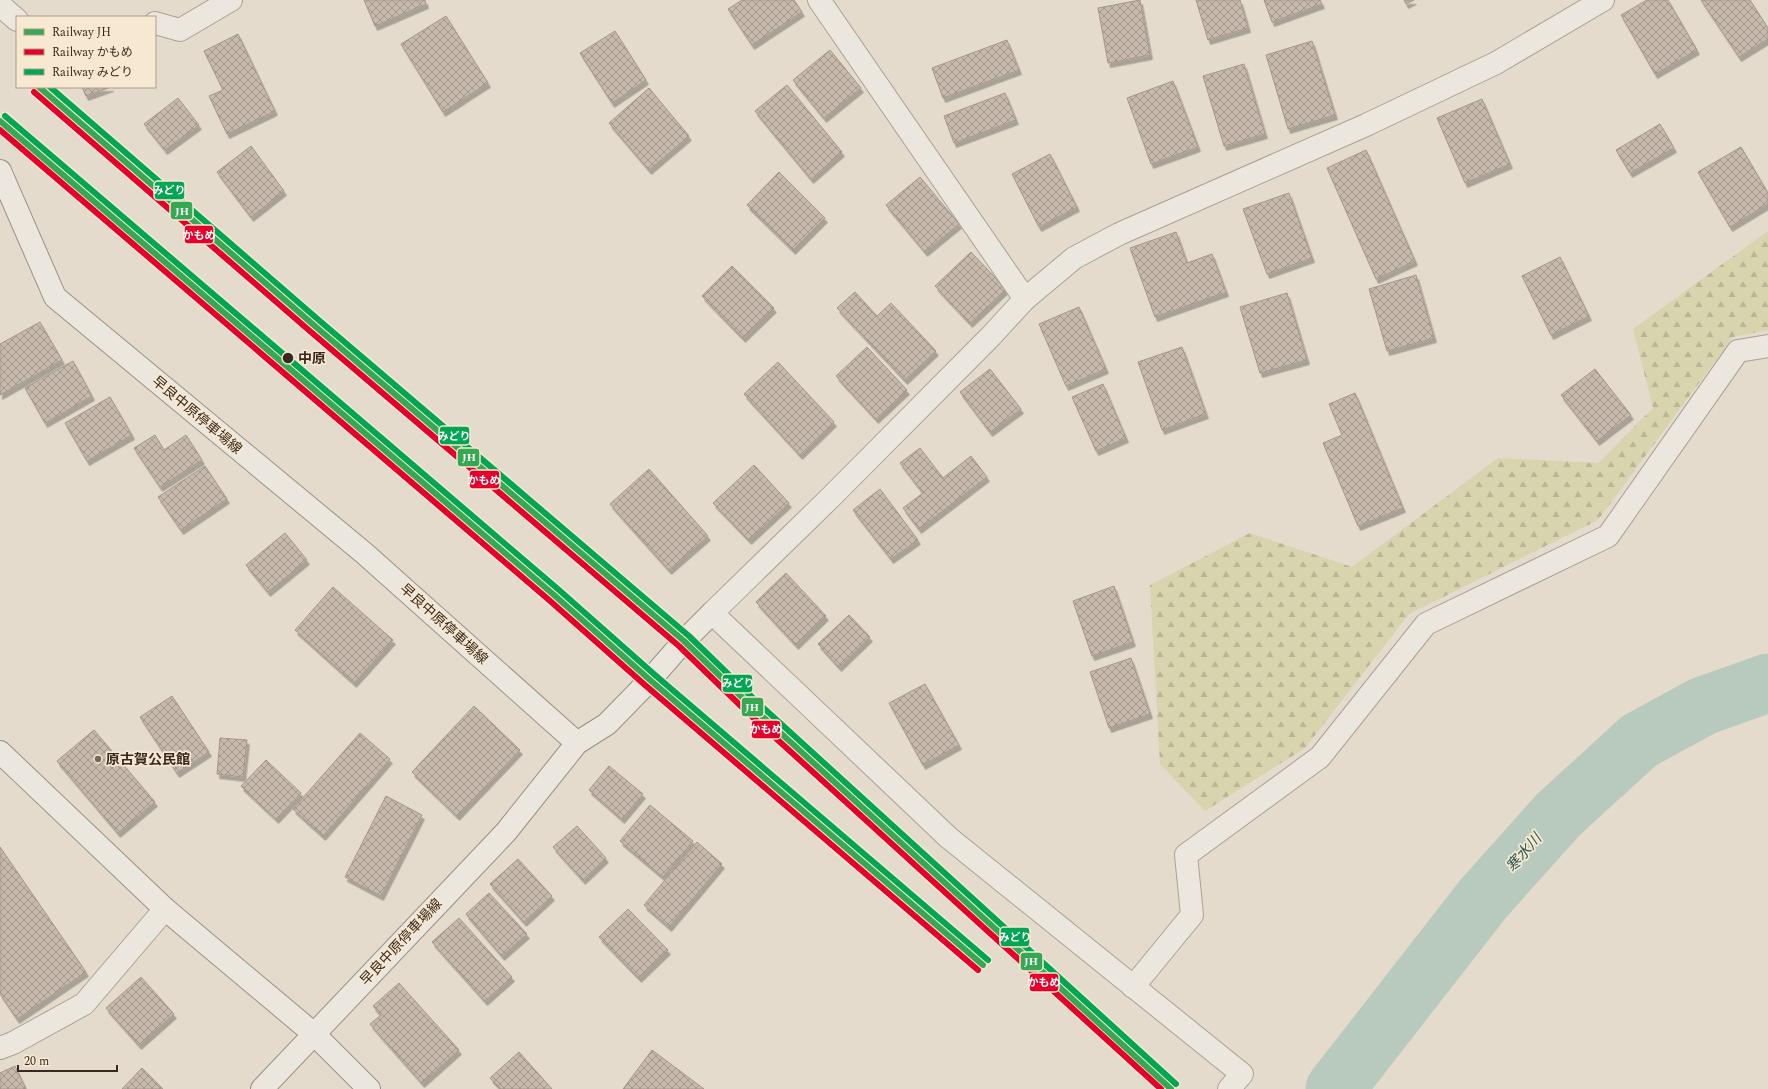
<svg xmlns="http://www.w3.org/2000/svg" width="1768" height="1089" font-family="Spectral,'Noto Sans JP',serif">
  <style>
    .forest { fill: url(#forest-firs) }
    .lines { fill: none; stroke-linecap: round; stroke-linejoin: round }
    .river { stroke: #b7cabd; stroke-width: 59 }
    .building { fill: url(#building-cross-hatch); stroke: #a5968b; filter: url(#shadow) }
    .street-casing { stroke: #aaa095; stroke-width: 24 }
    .secondary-casing { stroke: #999085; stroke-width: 24 }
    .street { stroke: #ece7de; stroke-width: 22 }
    .secondary { stroke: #ece7de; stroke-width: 22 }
    .rail-1-casing { stroke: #f7e9d1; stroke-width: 9 }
    .rail-2-casing { stroke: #f7e9d1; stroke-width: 9 }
    .rail-3-casing { stroke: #f7e9d1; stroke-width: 9 }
    .rail-1 { stroke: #36a752; stroke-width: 6 }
    .rail-2 { stroke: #e4002b; stroke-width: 6 }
    .rail-3 { stroke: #00a651; stroke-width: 6 }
    .stop-dot { fill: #39281d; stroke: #f7e9d1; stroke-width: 1.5 }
    .poi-dot { fill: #75675a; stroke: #f7e9d1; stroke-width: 1.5 }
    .labels { text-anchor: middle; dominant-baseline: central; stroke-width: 3.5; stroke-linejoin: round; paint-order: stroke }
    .stop-label { font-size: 14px; font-weight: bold; fill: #39281d; stroke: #f7e9d1; text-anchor: start }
    .street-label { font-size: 14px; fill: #39281d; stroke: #f7e9d1 }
    .poi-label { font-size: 14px; font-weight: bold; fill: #39281d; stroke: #f7e9d1; text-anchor: start }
    .water-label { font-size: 15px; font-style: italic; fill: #2c5953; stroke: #f7e9d1 }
    .line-badge { stroke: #f7e9d1; stroke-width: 1.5 }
    .badge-label { font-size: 11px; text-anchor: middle; font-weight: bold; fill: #fff }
  </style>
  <defs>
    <pattern id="forest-firs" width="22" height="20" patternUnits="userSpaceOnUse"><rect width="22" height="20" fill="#d7d4ae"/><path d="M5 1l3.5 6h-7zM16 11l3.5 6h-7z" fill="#b9b695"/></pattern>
    <pattern id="building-cross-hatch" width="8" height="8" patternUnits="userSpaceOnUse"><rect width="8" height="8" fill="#c8b9ad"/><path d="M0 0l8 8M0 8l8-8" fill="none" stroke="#a3968c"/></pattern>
    <filter id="shadow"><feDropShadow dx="2.5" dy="4.5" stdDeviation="0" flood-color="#0004"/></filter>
  </defs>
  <rect width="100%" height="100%" fill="#e4dbcc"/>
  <path class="forest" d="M1768,231V330L1733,337L1598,520L1409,614L1305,748L1205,811L1160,764L1150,585L1250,533L1352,567L1498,458L1598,463L1653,408L1633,329Z"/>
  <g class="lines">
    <path class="river" d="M1335,1089L1483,899L1558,815L1639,741L1703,706L1768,683"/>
  </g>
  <g class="building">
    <path d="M364,0H425L426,4L375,26Z"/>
    <path d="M742,0H794L802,12L752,45L728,9Z"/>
    <path d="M1140,0L1150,55L1108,63L1098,8Z"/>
    <path d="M1196,0H1240L1248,28L1208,40Z"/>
    <path d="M1264,0H1320L1322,4L1272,22Z"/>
    <path d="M1404,0H1414L1406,4Z"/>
    <path d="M1647,0H1668L1697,50L1655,74L1621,15Z"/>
    <path d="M1701,0H1750L1768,28V39L1739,57Z"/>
    <path d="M446,16L488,83L443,112L401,44Z"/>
    <path d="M615,31L646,80L612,103L580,53Z"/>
    <path d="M238,34L275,111L227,134L209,96L223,90L204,51Z"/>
    <path d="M1007,40L1019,70L943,98L932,68Z"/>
    <path d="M1312,41L1335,115L1288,129L1266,55Z"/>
    <path d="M830,50L861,88L824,118L793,80Z"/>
    <path d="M1244,64L1265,134L1224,146L1203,76Z"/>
    <path d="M1173,81L1198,147L1151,164L1127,98Z"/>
    <path d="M787,85L842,152L811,179L755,111Z"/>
    <path d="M82,87H111L86,96Z"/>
    <path d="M649,88L689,136L649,170L609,123Z"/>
    <path d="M1005,93L1016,120L954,143L944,116Z"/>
    <path d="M178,98L199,125L165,150L144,124Z"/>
    <path d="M1482,99L1510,164L1465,183L1437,118Z"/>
    <path d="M1660,124L1674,148L1630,173L1616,150Z"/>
    <path d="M251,146L284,191L251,217L217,172Z"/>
    <path d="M1741,147L1768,193V204L1730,227L1698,172Z"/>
    <path d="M1366,150L1415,261L1376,279L1327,168Z"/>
    <path d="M1050,154L1077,207L1039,227L1012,174Z"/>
    <path d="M779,172L825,218L793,250L747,205Z"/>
    <path d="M920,177L959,224L925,252L886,205Z"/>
    <path d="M1289,193L1312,258L1267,274L1243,209Z"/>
    <path d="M1176,232L1187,263L1212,254L1226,292L1155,317L1130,248Z"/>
    <path d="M971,252L1006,289L970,323L935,286Z"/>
    <path d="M1560,257L1589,316L1551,335L1522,276Z"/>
    <path d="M732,266L774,308L743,338L702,296Z"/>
    <path d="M1416,275L1434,338L1387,351L1369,289Z"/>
    <path d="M855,292L877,316L891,303L936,351L905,380L837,308Z"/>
    <path d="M1287,293L1307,360L1260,373L1240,307Z"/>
    <path d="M1079,307L1106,369L1066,386L1039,324Z"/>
    <path d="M40,322L62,360L0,395V344Z"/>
    <path d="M867,347L907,390L876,419L836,376Z"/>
    <path d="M1182,347L1206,414L1162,430L1138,362Z"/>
    <path d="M73,361L92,396L45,423L25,388Z"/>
    <path d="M778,362L834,422L800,455L744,394Z"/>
    <path d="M990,369L1021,409L990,432L960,392Z"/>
    <path d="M1595,369L1631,415L1597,441L1561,395Z"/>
    <path d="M1103,384L1126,438L1096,451L1072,397Z"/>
    <path d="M1355,393L1403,508L1358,526L1323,443L1342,435L1329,404Z"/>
    <path d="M110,397L132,435L87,461L65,423Z"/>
    <path d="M155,435L164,450L186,435L202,460L160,487L134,448Z"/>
    <path d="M920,448L943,478L971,456L987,477L919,529L903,508L923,493L900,463Z"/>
    <path d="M754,465L789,503L749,540L713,503Z"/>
    <path d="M205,466L227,499L181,530L158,497Z"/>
    <path d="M649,469L708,536L669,570L610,504Z"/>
    <path d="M880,489L918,540L891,559L853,510Z"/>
    <path d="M285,533L307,560L268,592L246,565Z"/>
    <path d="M786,573L826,616L796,645L756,602Z"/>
    <path d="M1114,586L1133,642L1092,656L1073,601Z"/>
    <path d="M333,587L393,640L354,683L295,630Z"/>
    <path d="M849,615L870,637L839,667L818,644Z"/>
    <path d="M1131,658L1150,714L1109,728L1090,672Z"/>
    <path d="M925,684L959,745L923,765L889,703Z"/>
    <path d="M172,696L209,752L177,773L140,717Z"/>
    <path d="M474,706L520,750L457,816L412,772Z"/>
    <path d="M94,730L155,802L118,833L57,761Z"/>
    <path d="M360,733L390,759L323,836L293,809Z"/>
    <path d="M220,738L247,740L243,777L217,774Z"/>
    <path d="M266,760L301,793L276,819L241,786Z"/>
    <path d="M609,766L643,794L622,819L589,790Z"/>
    <path d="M386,796L422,815L381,896L345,877Z"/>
    <path d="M650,805L693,841L663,877L620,841Z"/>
    <path d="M577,826L606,858L583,880L553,847Z"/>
    <path d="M697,842L722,864L669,927L644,905Z"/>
    <path d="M0,847L86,972L17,1019L0,994Z"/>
    <path d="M518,859L552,896L524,922L490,884Z"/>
    <path d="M489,893L527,934L502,956L466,914Z"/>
    <path d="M628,909L668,950L639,978L599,937Z"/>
    <path d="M459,918L512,977L485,1001L432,942Z"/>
    <path d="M141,977L174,1014L139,1045L106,1008Z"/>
    <path d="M399,983L459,1050L422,1083L370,1024L381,1015L373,1006Z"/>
    <path d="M652,1050L704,1089H623Z"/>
    <path d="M519,1052L552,1089H501L490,1078Z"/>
    <path d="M15,1066L26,1089H0V1073Z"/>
    <path d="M142,1068L163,1089H122Z"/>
  </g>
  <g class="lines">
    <defs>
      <g id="street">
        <path d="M819,0L1025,299"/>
        <path d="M0,5L17,20"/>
        <path d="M155,23L180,30L231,0"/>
        <path d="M1133,987L1192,915L1186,855L1320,757L1426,624L1608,536L1738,351L1768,346"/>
        <path d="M0,1048L13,1043L84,1004L165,909"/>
        <path d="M1229,1089L1242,1074L949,838L712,613L832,496L991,336L1025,299L1074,258L1119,234L1366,125L1496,63L1603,0"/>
      </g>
      <g id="secondary">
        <path d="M0,171L55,297L364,553L577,743"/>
        <path d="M0,752L165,909L314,1034L369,1089"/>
        <path d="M262,1089L506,832L577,743L607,724L650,680L684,641L712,613"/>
      </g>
    </defs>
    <use href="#street" class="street-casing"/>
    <use href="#secondary" class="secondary-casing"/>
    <use href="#street" class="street"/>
    <use href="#secondary" class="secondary"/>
    <defs>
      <g id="rail-1">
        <path d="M39,87L316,327L684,641L751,706L1171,1089"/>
        <path d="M0,121L554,595L650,680L983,965"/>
      </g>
      <g id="rail-2">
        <path d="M34,92L311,332L679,646L746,711L1161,1089"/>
        <path d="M0,130L549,600L645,685L978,970"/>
      </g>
      <g id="rail-3">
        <path d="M50,87L321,322L689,636L756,701L1176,1084"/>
        <path d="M5,116L559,590L655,675L988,960"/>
      </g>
    </defs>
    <use href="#rail-1" class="rail-1-casing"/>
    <use href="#rail-2" class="rail-2-casing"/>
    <use href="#rail-3" class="rail-3-casing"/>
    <use href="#rail-1" class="rail-1"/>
    <use href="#rail-2" class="rail-2"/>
    <use href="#rail-3" class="rail-3"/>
  </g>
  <circle class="stop-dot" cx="288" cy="358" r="6"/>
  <circle class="poi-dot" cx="98" cy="759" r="4"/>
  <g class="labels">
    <g class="stop-label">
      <text x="298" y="358">中原</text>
    </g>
    <g class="street-label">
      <text transform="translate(197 415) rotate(40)">早良中原停車場線</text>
      <text transform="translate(444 624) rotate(42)">早良中原停車場線</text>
      <text transform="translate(401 942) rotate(-47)">早良中原停車場線</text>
    </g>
    <g class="poi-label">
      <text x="106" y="759">原古賀公民館</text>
    </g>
    <g class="water-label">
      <text transform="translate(1524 853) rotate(-49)">寒水川</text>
    </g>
  </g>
  <g class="line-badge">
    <rect x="154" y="181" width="31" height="19" rx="4" fill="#00a651"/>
    <rect x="170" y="201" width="23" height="19" rx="4" fill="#36a752"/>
    <rect x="184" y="225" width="30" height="19" rx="4" fill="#e4002b"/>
    <rect x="439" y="426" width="31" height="19" rx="4" fill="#00a651"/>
    <rect x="457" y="448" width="23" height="19" rx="4" fill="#36a752"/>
    <rect x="469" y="470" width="31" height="19" rx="4" fill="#e4002b"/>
    <rect x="722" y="674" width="31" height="19" rx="4" fill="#00a651"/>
    <rect x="741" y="697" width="23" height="20" rx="4" fill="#36a752"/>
    <rect x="751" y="720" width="30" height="19" rx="4" fill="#e4002b"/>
    <rect x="1000" y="927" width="30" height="20" rx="4" fill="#00a651"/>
    <rect x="1020" y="952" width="23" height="19" rx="4" fill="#36a752"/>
    <rect x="1029" y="973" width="30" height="19" rx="4" fill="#e4002b"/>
  </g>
  <g class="badge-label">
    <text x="169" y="194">みどり</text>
    <text x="182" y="215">JH</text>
    <text x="199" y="239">かもめ</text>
    <text x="454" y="440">みどり</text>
    <text x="469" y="461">JH</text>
    <text x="484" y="484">かもめ</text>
    <text x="738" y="687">みどり</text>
    <text x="752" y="711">JH</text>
    <text x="766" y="733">かもめ</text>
    <text x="1015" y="941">みどり</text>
    <text x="1031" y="965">JH</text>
    <text x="1044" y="986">かもめ</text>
  </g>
  <rect x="16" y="16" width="140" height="72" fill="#f7e9d1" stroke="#ab9c89"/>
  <rect x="24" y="29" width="20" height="6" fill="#36a752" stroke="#ab9c89"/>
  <text x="52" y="36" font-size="12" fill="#39281d">Railway JH</text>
  <rect x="24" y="49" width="20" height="6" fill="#e4002b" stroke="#ab9c89"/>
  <text x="52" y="56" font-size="12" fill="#39281d">Railway かもめ</text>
  <rect x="24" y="69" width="20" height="6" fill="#00a651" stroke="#ab9c89"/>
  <text x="52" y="76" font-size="12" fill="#39281d">Railway みどり</text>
  <path d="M18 1065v6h99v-6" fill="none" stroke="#39281d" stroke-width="2"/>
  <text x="24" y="1065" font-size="12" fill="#39281d" stroke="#f7e9d1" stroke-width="3" paint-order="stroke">20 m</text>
</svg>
